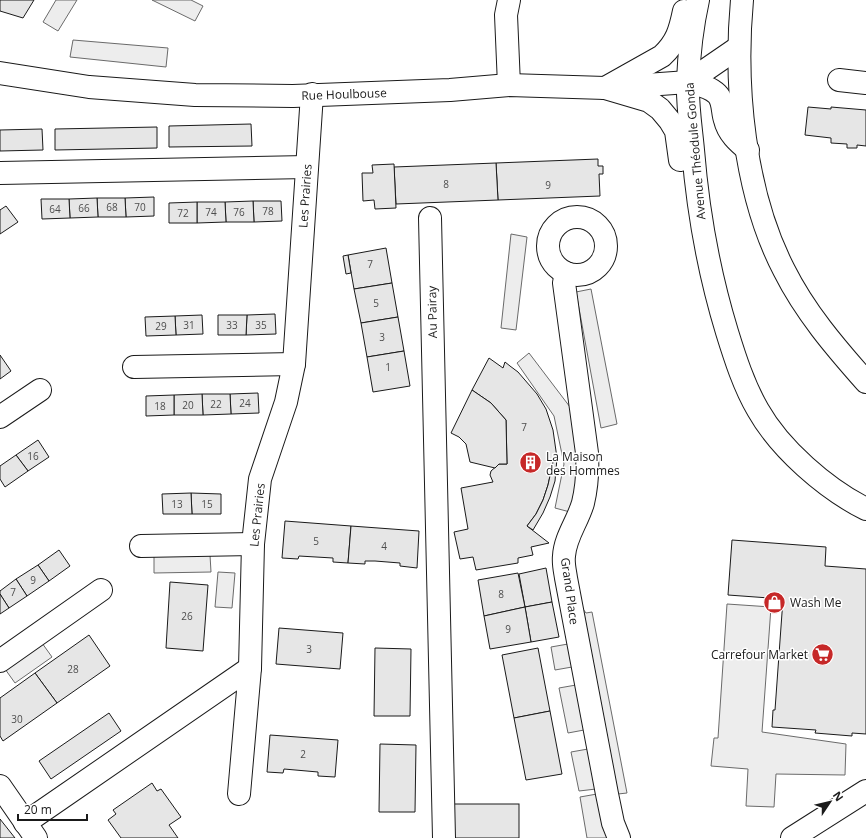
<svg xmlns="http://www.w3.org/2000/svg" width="866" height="838" font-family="'Open Sans',sans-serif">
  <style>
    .parking { fill: #ededed; stroke: #6a6a6a }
    .building { fill: #e6e6e6; stroke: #1a1a1a }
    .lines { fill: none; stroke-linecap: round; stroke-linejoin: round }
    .minor-casing { stroke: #1a1a1a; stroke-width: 24 }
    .major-casing { stroke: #1a1a1a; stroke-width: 24 }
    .minor { stroke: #fff; stroke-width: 22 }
    .major { stroke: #fff; stroke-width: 22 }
    .labels { text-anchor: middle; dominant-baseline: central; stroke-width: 3; stroke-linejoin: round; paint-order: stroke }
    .number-label { font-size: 10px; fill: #4d4d4d }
    .street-label { font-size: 12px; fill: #1a1a1a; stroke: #fff }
    .poi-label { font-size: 12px; fill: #1a1a1a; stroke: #fff; text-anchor: start }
  </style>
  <rect width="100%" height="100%" fill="#fff"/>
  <g class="parking">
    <path d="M56,0H77L58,31L43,22Z"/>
    <path d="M152,0H191L203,6L195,21Z"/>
    <path d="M73,40L168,48L166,67L70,57Z"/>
    <path d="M511,234L527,237L516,330L501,328Z"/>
    <path d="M591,289L617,424L601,428L576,292Z"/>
    <path d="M529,353L570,407L581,461L570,512L555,508L564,464L554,416L517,363Z"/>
    <path d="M154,555H210L211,572L154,573Z"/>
    <path d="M218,572L235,573L232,608L215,607Z"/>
    <path d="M727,604L771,607L762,732L846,744L845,775L776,774L774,807L746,806L748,769L711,766L714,738H718Z"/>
    <path d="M583,609L586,613L592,612L627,793L618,794Z"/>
    <path d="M42,643L52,657L15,683L5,669Z"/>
    <path d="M568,644L572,667L555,670L551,647Z"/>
    <path d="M576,685L584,730L568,733L559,688Z"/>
    <path d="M588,749L596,789L579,791L571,752Z"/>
    <path d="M597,794L607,838H587L580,797Z"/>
  </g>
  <g class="building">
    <path d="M0,0H34L23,18L0,11Z"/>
    <path d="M808,107L831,109V107L866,110V146L857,145V148H847V144L831,143V138L805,135Z"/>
    <path d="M251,124L252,146L169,147V126Z"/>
    <path d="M157,127V148L55,150V129Z"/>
    <path d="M42,129L43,150L0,151V130Z"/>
    <path d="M598,159V166H603V174H599L600,196L498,200L496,163Z"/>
    <path d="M496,163L498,200L396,204L394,167Z"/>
    <path d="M394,164L396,208L375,209L374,200L363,201L362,173H373L372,165Z"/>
    <path d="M154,197V216L126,217L125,198Z"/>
    <path d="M97,198H125L126,217H98Z"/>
    <path d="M97,198L98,217L70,218L69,199Z"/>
    <path d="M41,199H69L70,218L42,219Z"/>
    <path d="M253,201H281L282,221L254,222Z"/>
    <path d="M253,201L254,222H226L225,202Z"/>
    <path d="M197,202H225L226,222L197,223Z"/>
    <path d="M197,202V223H169V203Z"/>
    <path d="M6,206L18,222L0,234V210Z"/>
    <path d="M386,248L392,283L354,289L348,255Z"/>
    <path d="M348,255L351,273L346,274L343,256Z"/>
    <path d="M392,283L398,317L361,323L354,289Z"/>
    <path d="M275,314L276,334L246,335L247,315Z"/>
    <path d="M202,315L203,334L176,335L175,316Z"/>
    <path d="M218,315H247L246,335H218Z"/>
    <path d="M175,316L176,335L146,336L145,317Z"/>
    <path d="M398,317L404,351L367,357L361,323Z"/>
    <path d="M404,351L410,386L373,392L367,357Z"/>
    <path d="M0,355L11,371L0,379Z"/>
    <path d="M489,358L503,368L505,362L510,366L518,372L537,394L546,409L553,430L557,458L553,462L548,485L543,500L536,514L527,526L549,543L531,547L533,555L518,558V563L476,570L473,557L460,559L454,532L468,529L461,488L493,482L490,475L491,471L499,464H507L506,420L491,403L472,390Z"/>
    <path d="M472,390L491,403L506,420L507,464H499L495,468L470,462L466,444L459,437L451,433Z"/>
    <path d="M258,393L259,413L231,414L230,394Z"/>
    <path d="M202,394H230L231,414L203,415Z"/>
    <path d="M202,394L203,415H174V395Z"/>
    <path d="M174,395V415L146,416V396Z"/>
    <path d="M38,440L49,457L28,471L16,455Z"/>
    <path d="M16,455L28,471L5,487L0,479V466Z"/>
    <path d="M557,458L555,481L550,497L543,513L533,530L527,526L536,514L543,500L548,485L553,462Z"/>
    <path d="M191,493L221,494V514H192Z"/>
    <path d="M191,493L192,514H163L162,494Z"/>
    <path d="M285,521L351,526L348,563L333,562V558L299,556L298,559L282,558Z"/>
    <path d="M351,526L419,531L417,568L400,566V563L375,561H365V564L348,563Z"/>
    <path d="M732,540L826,547L825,566L866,569V734L852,733V736L815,733L816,730L772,727L773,710H775L783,599L728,595Z"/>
    <path d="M59,550L70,566L49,581L38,565Z"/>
    <path d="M38,565L49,581L27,596L16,579Z"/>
    <path d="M546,568L552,602L525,607L519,574Z"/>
    <path d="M518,573L525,607L484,616L478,580Z"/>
    <path d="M16,579L27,596L9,608L0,594V591Z"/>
    <path d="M170,582L208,585L203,651L166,648Z"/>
    <path d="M0,594L9,608L0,614Z"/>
    <path d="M552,602L559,637L531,642L525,607Z"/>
    <path d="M525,607L531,642L490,649L484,616Z"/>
    <path d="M279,628L343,633L340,669L276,664Z"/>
    <path d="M89,635L110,666L57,703L35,673Z"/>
    <path d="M375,648L411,649L410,716H374Z"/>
    <path d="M538,648L550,711L514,718L502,655Z"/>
    <path d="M35,673L57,703L3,741L0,736V698Z"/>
    <path d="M550,711L562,774L526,780L514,718Z"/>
    <path d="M109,713L121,731L51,779L39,761Z"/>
    <path d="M270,735L338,740L335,777L318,776V772L284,769L283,773L267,772Z"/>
    <path d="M380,744L416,745L415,812H379Z"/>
    <path d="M152,783L157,791L161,789L181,817L169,825L178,838H121L108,820L116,814L113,810Z"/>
    <rect x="452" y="804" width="67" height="34"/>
    <path d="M0,819L15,838H0Z"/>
  </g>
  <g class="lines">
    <defs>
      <g id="minor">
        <path d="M0,73L89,87L195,95L293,96L450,90L509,85L605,88L688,82"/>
        <path d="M839,80L866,83"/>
        <path d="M509,85L506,15L509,0"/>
        <path d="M0,173L307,167"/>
        <circle cx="577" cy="246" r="29"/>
        <path d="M430,218L444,838"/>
        <path d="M566,273L564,283L587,453C588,470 587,486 583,503C578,521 565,537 564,556C563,563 565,571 566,578L607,794L613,823L619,838"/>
        <path d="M134,367L294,364"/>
        <path d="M0,417L40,390"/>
        <path d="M141,546L253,544"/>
        <path d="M0,661L101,590"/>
        <path d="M0,786L36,838"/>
        <path d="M239,794L250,668L253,544L260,479L286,402L294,364L312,94"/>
        <path d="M25,823L250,668"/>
        <path d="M792,838L866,791"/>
      </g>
      <g id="major">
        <path d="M698,0C692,27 689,54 688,81C687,104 691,128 693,150C698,212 709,273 727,332C735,358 744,386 758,410C780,449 826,489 866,509"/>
        <path d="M742,0C734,86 744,193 784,270C805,312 835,347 866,382"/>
        <path d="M688,82C698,85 709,86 717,94C724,101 722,112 725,120C728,133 738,142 748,150"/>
        <path d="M688,82L739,47"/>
        <path d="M605,88L649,101L660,109L670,121L676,131L680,160"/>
        <path d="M605,88L662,56C677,42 680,30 684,11"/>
      </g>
    </defs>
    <use href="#minor" class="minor-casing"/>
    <use href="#major" class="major-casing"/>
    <use href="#minor" class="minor"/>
    <use href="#major" class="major"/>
  </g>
  <defs>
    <symbol id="building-disc" viewBox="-11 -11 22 22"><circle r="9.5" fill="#c62828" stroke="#fff"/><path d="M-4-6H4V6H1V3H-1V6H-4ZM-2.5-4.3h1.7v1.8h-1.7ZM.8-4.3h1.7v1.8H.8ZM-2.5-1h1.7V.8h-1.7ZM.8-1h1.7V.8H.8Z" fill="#fff"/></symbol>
    <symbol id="shop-disc" viewBox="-11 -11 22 22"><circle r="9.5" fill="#c62828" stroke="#fff"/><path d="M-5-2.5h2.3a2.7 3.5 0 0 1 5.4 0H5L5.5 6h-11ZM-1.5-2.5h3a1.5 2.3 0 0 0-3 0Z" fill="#fff"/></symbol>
    <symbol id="supermarket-disc" viewBox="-11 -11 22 22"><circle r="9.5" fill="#c62828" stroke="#fff"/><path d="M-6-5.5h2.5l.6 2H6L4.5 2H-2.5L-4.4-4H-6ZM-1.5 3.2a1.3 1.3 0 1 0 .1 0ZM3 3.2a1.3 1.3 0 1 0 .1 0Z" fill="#fff"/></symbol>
  </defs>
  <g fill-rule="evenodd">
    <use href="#building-disc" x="518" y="450" width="25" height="25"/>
    <use href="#shop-disc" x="762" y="590" width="25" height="25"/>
    <use href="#supermarket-disc" x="810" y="642" width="25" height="25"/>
  </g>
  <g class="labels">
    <g class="number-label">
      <text x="446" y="184">8</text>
      <text x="548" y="185">9</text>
      <text x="112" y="207">68</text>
      <text x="140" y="207">70</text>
      <text x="84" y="208">66</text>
      <text x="55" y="209">64</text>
      <text x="268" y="211">78</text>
      <text x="211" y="212">74</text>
      <text x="239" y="212">76</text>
      <text x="183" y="213">72</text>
      <text x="370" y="264">7</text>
      <text x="376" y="303">5</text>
      <text x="189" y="325">31</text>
      <text x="232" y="325">33</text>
      <text x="261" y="325">35</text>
      <text x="161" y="326">29</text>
      <text x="382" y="337">3</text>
      <text x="388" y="367">1</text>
      <text x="245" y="403">24</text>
      <text x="216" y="404">22</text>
      <text x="188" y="405">20</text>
      <text x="160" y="406">18</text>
      <text x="524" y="427">7</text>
      <text x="33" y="456">16</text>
      <text x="177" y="504">13</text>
      <text x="207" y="504">15</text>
      <text x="316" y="541">5</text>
      <text x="384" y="546">4</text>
      <text x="33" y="580">9</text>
      <text x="13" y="592">7</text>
      <text x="501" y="594">8</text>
      <text x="187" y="616">26</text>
      <text x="508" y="629">9</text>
      <text x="309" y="649">3</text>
      <text x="73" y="669">28</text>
      <text x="17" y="719">30</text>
      <text x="303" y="754">2</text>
    </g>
    <g class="street-label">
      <text transform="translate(344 94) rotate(-2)">Rue Houlbouse</text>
      <text transform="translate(695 151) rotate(-95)">Avenue Théodule Gonda</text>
      <text transform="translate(305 196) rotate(-86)">Les Prairies</text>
      <text transform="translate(432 312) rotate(-91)">Au Pairay</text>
      <text transform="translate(257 515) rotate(-84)">Les Prairies</text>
      <text transform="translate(570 591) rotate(82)">Grand Place</text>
    </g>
    <g class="poi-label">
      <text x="546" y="456">La Maison<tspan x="546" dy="14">des Hommes</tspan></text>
      <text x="790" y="602">Wash Me</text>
      <text x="808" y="654" text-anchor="end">Carrefour Market</text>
    </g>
  </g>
  <g transform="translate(830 802) rotate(55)" stroke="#ffffff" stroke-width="3" paint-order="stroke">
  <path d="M0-3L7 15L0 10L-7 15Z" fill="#1a1a1a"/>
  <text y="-6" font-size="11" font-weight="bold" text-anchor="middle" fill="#1a1a1a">N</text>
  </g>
  <path d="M18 814v6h69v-6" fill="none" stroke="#1a1a1a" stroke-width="2"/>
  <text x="24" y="814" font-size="12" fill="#1a1a1a" stroke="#ffffff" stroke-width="3" paint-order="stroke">20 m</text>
</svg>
